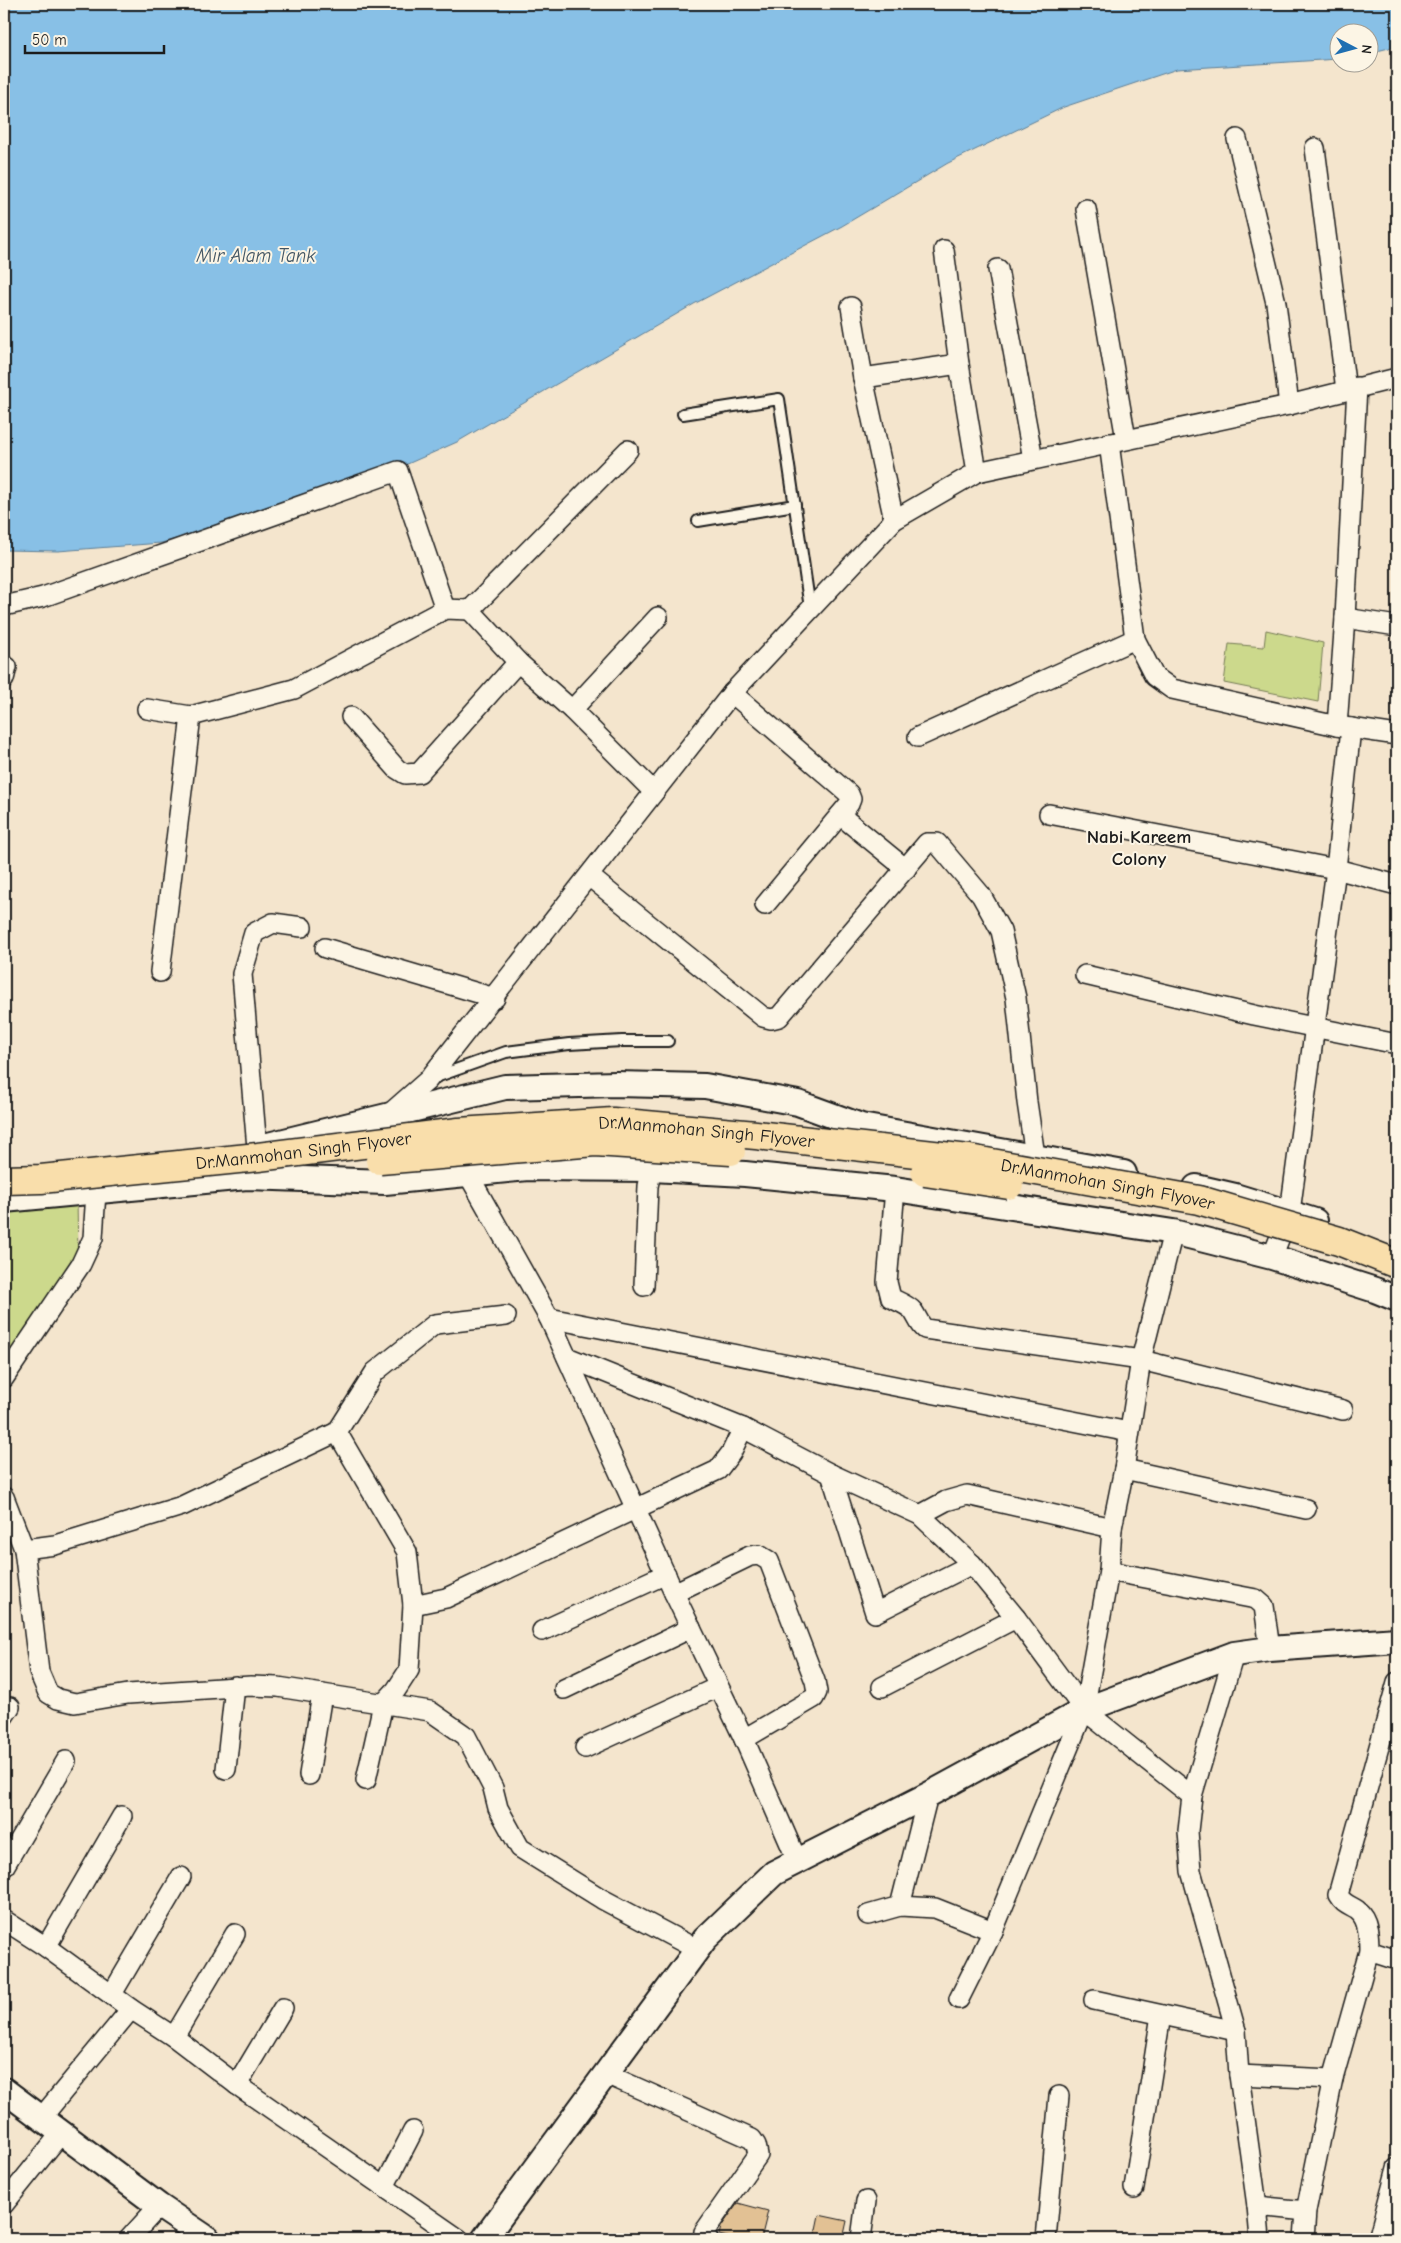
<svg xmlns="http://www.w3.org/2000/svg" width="1401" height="2243" font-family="'Comic Neue',sans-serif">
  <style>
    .green { fill: #ccd98c; stroke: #747a54 }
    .water { fill: #88c0e6; stroke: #5d7e95 }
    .building { fill: #e2c194; stroke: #1c1c1c }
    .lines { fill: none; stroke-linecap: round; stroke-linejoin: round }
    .service-casing { stroke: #1c1c1c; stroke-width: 14 }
    .minor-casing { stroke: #1c1c1c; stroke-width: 22 }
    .tertiary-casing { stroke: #1c1c1c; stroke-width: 28 }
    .service { stroke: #fcf5e5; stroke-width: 10 }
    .minor { stroke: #fcf5e5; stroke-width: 19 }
    .tertiary { stroke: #fcf5e5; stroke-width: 24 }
    .trunk-bridge-casing { stroke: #1c1c1c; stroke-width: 31; stroke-linecap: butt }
    .trunk-bridge { stroke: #f9deab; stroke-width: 28 }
    .labels { text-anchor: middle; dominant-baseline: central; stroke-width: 4; stroke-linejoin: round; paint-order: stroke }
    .street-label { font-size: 18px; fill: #1c1c1c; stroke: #fcf5e5 }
    .water-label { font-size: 19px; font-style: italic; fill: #425563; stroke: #fcf5e5 }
    .neighbourhood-label { font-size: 19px; font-weight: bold; fill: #1c1c1c; stroke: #fcf5e5 }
  </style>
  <rect width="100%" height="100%" fill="#f4e5cd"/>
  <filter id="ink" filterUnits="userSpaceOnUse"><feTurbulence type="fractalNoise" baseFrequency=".02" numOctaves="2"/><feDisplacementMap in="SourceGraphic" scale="10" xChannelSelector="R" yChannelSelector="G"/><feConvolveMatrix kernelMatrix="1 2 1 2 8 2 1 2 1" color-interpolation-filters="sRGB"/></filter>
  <g filter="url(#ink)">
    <g class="green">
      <path d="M1266,630L1323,643L1318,702L1224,683L1229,644L1264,647Z"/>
      <path d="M77,1200L78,1257L4,1361V1205Z"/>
    </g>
    <path class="water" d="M4,4H1397V46L1369,53L1368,32H1338V59L1177,69L1064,107L948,163L842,226L694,304L457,442L333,497L161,543L58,551L4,550Z"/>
    <g class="building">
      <path d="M738,2203L768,2211L761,2239H736L719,2235L721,2227Z"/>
      <path d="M819,2215L847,2221L843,2239H814Z"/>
    </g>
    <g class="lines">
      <defs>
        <g id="service">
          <path d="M683,414L779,399L810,608"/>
          <path d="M698,521L795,505"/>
          <path d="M433,1078L506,1052L569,1044L622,1041H668"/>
        </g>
        <g id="minor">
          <path d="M1237,139L1276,303L1289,405"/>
          <path d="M1315,148L1346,390"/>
          <path d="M1086,209L1126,439"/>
          <path d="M944,250L959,364L977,472"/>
          <path d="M998,269L1033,459"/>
          <path d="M851,307L863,378"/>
          <path d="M1109,443L1135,639L1154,676L1172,689L1337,726L1397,735"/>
          <path d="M894,520L863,378L959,364"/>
          <path d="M4,606L43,597L398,471L445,609"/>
          <path d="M470,610L518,662L572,710L654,792"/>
          <path d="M1345,618L1357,387"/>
          <path d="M4,679L7,667"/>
          <path d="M732,693L849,794L851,799L849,804L765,905"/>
          <path d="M147,709L191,716L294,689L445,609L470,610L628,450"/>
          <path d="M572,710L658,617"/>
          <path d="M351,717L397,769L405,774L419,773L518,662"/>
          <path d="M1337,726L1345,618L1397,626"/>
          <path d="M918,737L1135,639"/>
          <path d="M1049,814L1336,869L1397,885"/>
          <path d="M840,815L906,869"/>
          <path d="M589,876L763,1017L771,1019L779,1017L927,843H937L981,895L1001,931L1016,998L1027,1102L1035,1156"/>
          <path d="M325,948L495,998"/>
          <path d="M160,972L191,716"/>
          <path d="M1085,975L1254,1015L1397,1044"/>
          <path d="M387,1116L428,1080L732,693L894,520L977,472L1289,405L1397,378"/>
          <path d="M257,1148L242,974L254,933L273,923L302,927"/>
          <path d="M468,1174L549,1318L674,1593L744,1739L797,1860"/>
          <path d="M895,1189L887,1282L891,1298C899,1302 908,1305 913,1311C918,1318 919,1324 925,1329L1141,1360L1343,1410"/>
          <path d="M1272,1257L1290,1212L1336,869L1351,728"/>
          <path d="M644,1286L648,1186L652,1169"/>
          <path d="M549,1318L1129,1432"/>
          <path d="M567,1357L743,1428L831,1474L920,1515L972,1564L1016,1618L1084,1710L1192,1796"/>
          <path d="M4,1378L81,1264L93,1238L96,1192"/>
          <path d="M337,1432L407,1552L413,1605L409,1670L396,1690L383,1704L366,1780"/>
          <path d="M1124,1469L1306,1509"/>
          <path d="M831,1474L875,1613L972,1564"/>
          <path d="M4,1497L24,1549L55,1545L182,1506L337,1432L375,1372L435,1324L506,1316"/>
          <path d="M920,1515L946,1501L967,1495L1112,1528"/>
          <path d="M24,1549L39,1672L48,1693L58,1699L75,1703L128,1694L251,1686L278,1687L430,1711L466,1736L493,1788L498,1808L520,1848L602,1899L698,1950"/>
          <path d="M1109,1571L1256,1599L1264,1606L1270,1649"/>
          <path d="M674,1593L750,1556L759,1555L769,1561L815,1681L817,1692L814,1698L744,1739"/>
          <path d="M413,1605L446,1598L718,1470L731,1453L743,1428"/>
          <path d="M542,1631L666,1574"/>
          <path d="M1234,1654L1192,1796L1188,1831L1191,1871L1236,2031L1239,2075L1257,2206L1260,2239"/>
          <path d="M882,1687L1016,1618"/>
          <path d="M564,1689L691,1628"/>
          <path d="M4,1716L10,1707"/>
          <path d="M585,1748L718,1687"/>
          <path d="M226,1769L235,1686"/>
          <path d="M309,1775L322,1694"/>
          <path d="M4,1867L66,1761"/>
          <path d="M900,1906L928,1795"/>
          <path d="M868,1915L900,1906L935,1908L993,1931"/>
          <path d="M4,1920L46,1947L131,2009L174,2037L237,2085L459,2239"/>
          <path d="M46,1947L122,1816"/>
          <path d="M1369,1951C1369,1938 1369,1919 1357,1910C1349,1905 1343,1904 1338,1895L1397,1682"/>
          <path d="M112,1994L181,1877"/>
          <path d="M959,1999L993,1931L1084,1710L1109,1571L1112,1528L1124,1469L1141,1360L1173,1232"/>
          <path d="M1094,2000L1236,2031"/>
          <path d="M174,2037L235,1934"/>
          <path d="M606,2074L752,2139L756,2145L758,2155L704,2232L708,2239"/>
          <path d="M1239,2075L1333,2079L1369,1951L1397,1960"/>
          <path d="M237,2085L283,2008"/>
          <path d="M42,2117L131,2009"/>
          <path d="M384,2187L413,2131"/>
          <path d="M1134,2188L1161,2015"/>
          <path d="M4,2204L62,2132"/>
          <path d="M1257,2206L1306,2211"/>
          <path d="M129,2239L159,2206"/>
          <path d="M861,2239L866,2201"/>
          <path d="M1046,2239L1059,2096"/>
          <path d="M1304,2239L1306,2211L1333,2079"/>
          <path d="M1378,2239L1397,2168"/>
        </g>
        <g id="tertiary">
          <path d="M264,1146L505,1087L616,1084L705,1086L798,1103L861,1126L1124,1173"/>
          <path d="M1196,1187L1235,1196L1315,1221"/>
          <path d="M4,1200L247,1177L385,1182L528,1168L652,1169L745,1174L895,1189L1173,1232L1272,1257L1375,1290L1397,1299"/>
          <path d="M4,2090L159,2206L208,2239"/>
          <path d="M484,2239L705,1939L774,1873L928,1795L1084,1710L1234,1654L1270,1649L1397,1640"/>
        </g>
      </defs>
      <use href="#service" class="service-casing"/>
      <use href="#minor" class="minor-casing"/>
      <use href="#tertiary" class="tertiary-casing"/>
      <use href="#service" class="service"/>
      <use href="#minor" class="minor"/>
      <use href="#tertiary" class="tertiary"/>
      <defs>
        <g id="trunk-bridge">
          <path d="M380,1160L595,1142L731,1151"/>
          <path d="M925,1172L1009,1185"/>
          <path id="s1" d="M4,1180L41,1179L258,1157L459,1132L613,1122L756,1135L969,1159L1199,1200L1339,1241L1397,1264"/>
        </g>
      </defs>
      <use href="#trunk-bridge" class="trunk-bridge-casing"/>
      <use href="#trunk-bridge" class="trunk-bridge"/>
    </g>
  </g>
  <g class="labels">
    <g class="street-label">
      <text stroke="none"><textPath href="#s1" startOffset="706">Dr.Manmohan Singh Flyover</textPath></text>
      <text stroke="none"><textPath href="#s1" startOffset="301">Dr.Manmohan Singh Flyover</textPath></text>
      <text stroke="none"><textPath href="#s1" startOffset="1111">Dr.Manmohan Singh Flyover</textPath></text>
    </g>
    <g class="water-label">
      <text x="256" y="256">Mir Alam Tank</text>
    </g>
    <g class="neighbourhood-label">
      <text x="1139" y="837">Nabi Kareem<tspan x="1139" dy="22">Colony</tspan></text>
    </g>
  </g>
  <rect width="1401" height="2243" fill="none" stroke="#fcf5e5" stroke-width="20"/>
  <rect x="10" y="10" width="1381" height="2223" fill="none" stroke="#1c1c1c" stroke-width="2" filter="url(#ink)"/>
  <g transform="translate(1354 48) rotate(96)"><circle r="24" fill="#fcf5e5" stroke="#a29e95"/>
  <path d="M0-4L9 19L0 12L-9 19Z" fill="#1f6fb2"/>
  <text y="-8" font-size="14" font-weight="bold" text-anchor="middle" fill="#1c1c1c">N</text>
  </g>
  <path d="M25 45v8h139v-8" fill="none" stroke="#1c1c1c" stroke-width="2.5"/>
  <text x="32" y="45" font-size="15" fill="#1c1c1c" stroke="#fcf5e5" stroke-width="4" paint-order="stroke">50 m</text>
</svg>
